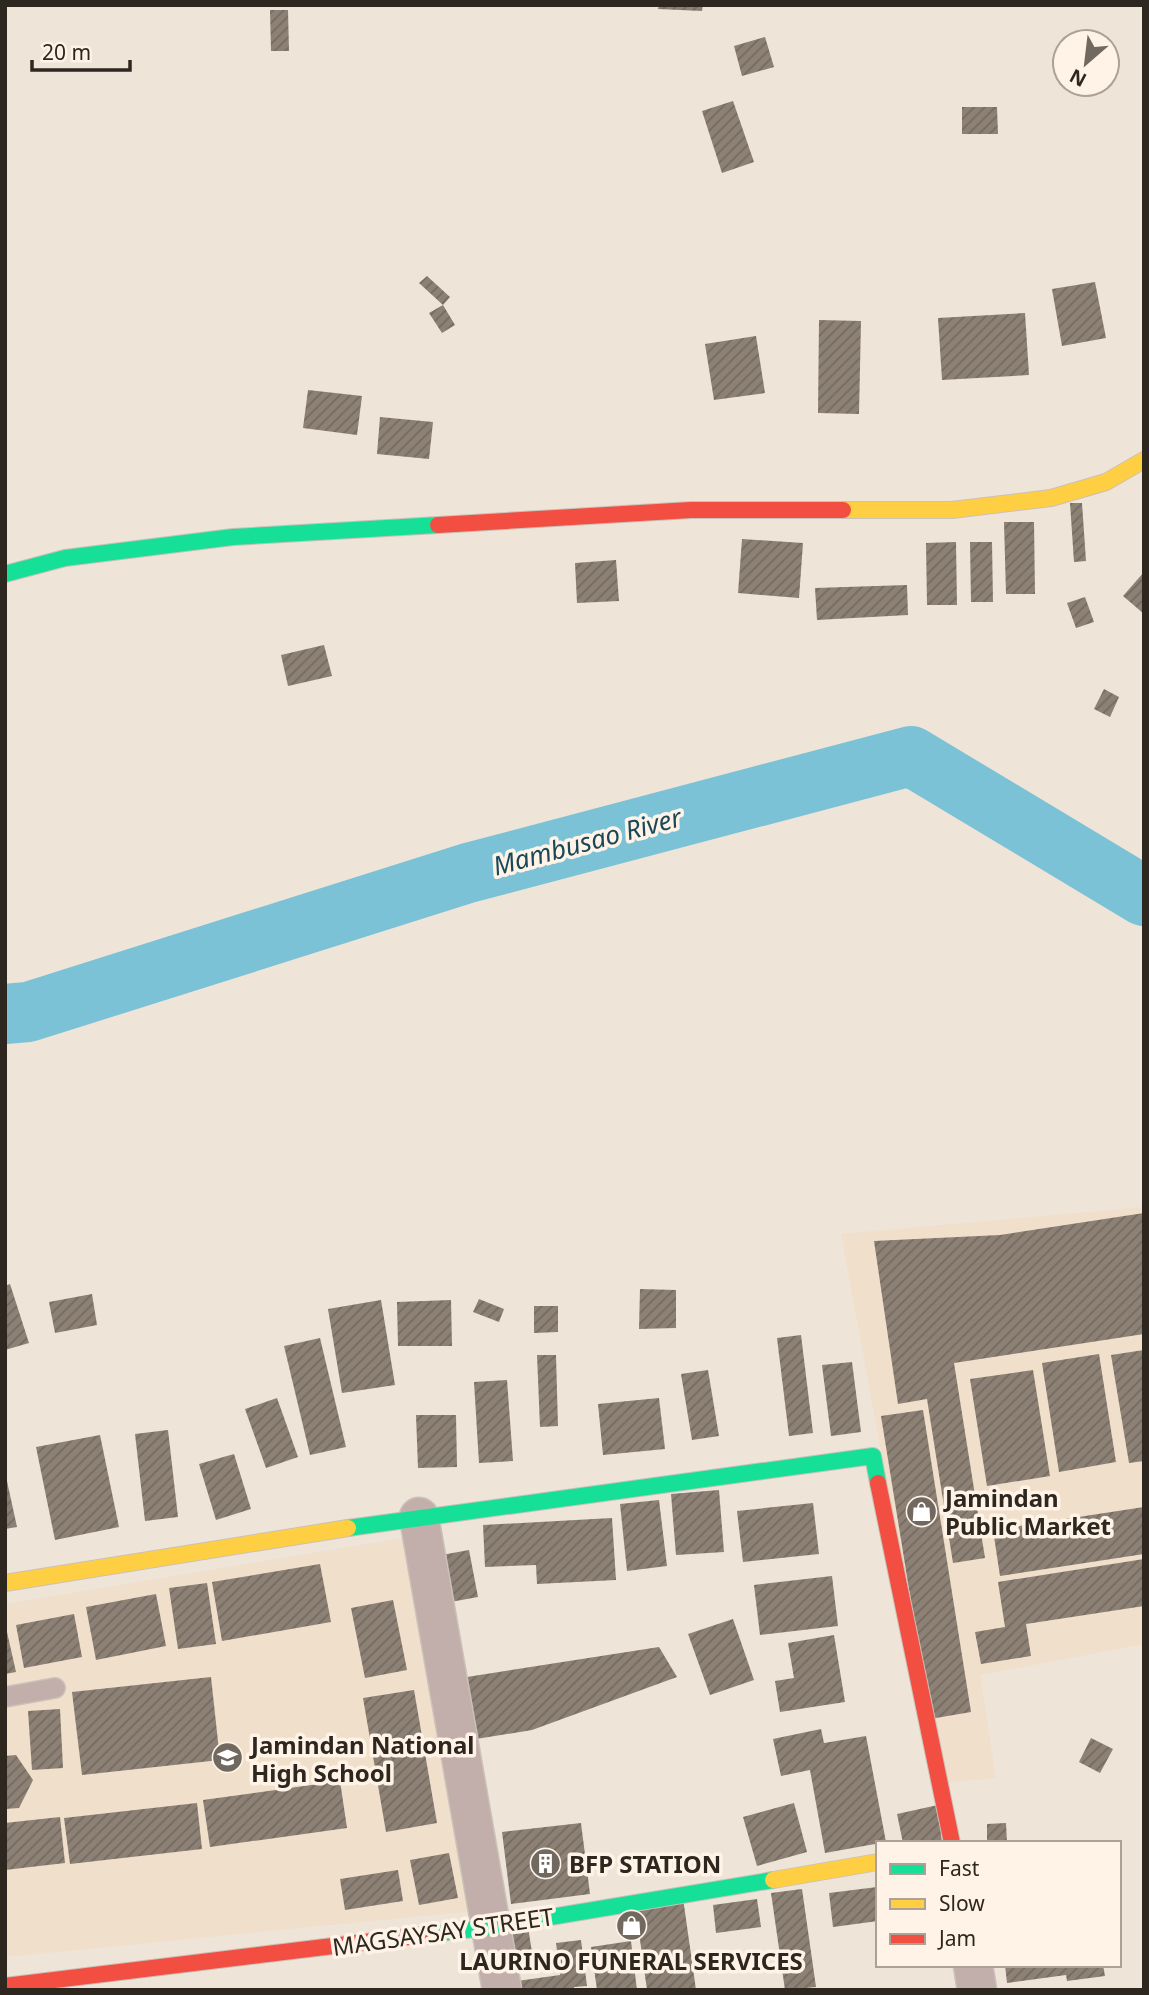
<svg xmlns="http://www.w3.org/2000/svg" width="1149" height="1995" font-family="'Noto Sans',sans-serif">
  <style>
    .built { fill: #f0dfca }
    .lines { fill: none; stroke-linecap: round; stroke-linejoin: round }
    .river { stroke: #7bc2d7; stroke-width: 60 }
    .building { fill: url(#building-hatch) }
    .lane-casing { stroke: #cac1b8; stroke-width: 22 }
    .street-casing { stroke: #cac1b8; stroke-width: 41 }
    .fast-casing { stroke: #cac1b8; stroke-width: 18 }
    .slow-casing { stroke: #cac1b8; stroke-width: 18 }
    .jam-casing { stroke: #cac1b8; stroke-width: 18 }
    .lane { stroke: #c2aeaa; stroke-width: 19 }
    .street { stroke: #c2aeaa; stroke-width: 38 }
    .fast { stroke: #16e098; stroke-width: 16 }
    .slow { stroke: #ffcf43; stroke-width: 16 }
    .jam { stroke: #f24e42; stroke-width: 16 }
    .labels { text-anchor: middle; dominant-baseline: central; stroke-width: 7; stroke-linejoin: round; paint-order: stroke }
    .poi-label { font-size: 24px; font-weight: bold; fill: #2e271f; stroke: #fef3e6; text-anchor: start }
    .street-label { font-size: 24px; fill: #2e271f; stroke: #fef3e6 }
    .water-label { font-size: 26px; font-style: italic; fill: #1b4858; stroke: #fef3e6 }
  </style>
  <defs>
    <pattern id="building-hatch" width="6" height="6" patternUnits="userSpaceOnUse" patternTransform="scale(1.75)"><rect width="6" height="6" fill="#8d8176"/><path d="M-1 1l2-2M0 6l6-6M5 7l2-2" fill="none" stroke="#746a60"/></pattern>
  </defs>
  <rect width="100%" height="100%" fill="#eee4d7"/>
  <g class="built">
    <path d="M1144,1207V1644L980,1675L996,1778L942,1783L841,1234Z"/>
    <path d="M416,1536L474,1911L5,1957V1604Z"/>
  </g>
  <g class="lines">
    <path class="river" d="M5,1014L28,1012L468,873L911,756L1144,896"/>
  </g>
  <g class="building">
    <path d="M659,5H703L702,11L658,9Z"/>
    <path d="M270,10H288L289,51H271Z"/>
    <path d="M765,37L774,67L742,76L734,46Z"/>
    <path d="M733,101L754,162L722,173L702,111Z"/>
    <path d="M962,107H997L998,134H962Z"/>
    <path d="M427,276L450,297L443,305L455,325L442,333L429,313L443,305L419,283Z"/>
    <path d="M1095,282L1106,338L1062,346L1052,289Z"/>
    <path d="M1025,313L1029,375L942,380L938,318Z"/>
    <path d="M819,320L861,321L859,414L818,413Z"/>
    <path d="M756,336L765,393L714,400L705,344Z"/>
    <path d="M308,390L362,396L357,435L303,428Z"/>
    <path d="M380,417L433,422L429,459L377,454Z"/>
    <path d="M1070,503H1082L1086,561L1074,562Z"/>
    <path d="M1004,522H1034L1035,594H1006Z"/>
    <path d="M742,539L803,543L799,598L738,593Z"/>
    <path d="M956,542L957,605H927L926,543Z"/>
    <path d="M970,542H992L993,602H971Z"/>
    <path d="M616,560L619,601L577,603L575,563Z"/>
    <path d="M1144,572V614L1123,596Z"/>
    <path d="M907,585L908,615L817,620L815,588Z"/>
    <path d="M1085,597L1094,622L1076,628L1067,603Z"/>
    <path d="M324,645L332,676L288,686L281,655Z"/>
    <path d="M1104,689L1119,697L1110,717L1094,709Z"/>
    <path d="M1144,1213V1334L954,1363L985,1558L953,1563L927,1399L898,1404L874,1241L1000,1235Z"/>
    <path d="M10,1284L29,1343L5,1350V1286Z"/>
    <path d="M640,1289L676,1290V1328L639,1329Z"/>
    <path d="M92,1294L97,1325L55,1333L49,1302Z"/>
    <path d="M479,1299L504,1309L499,1322L473,1312Z"/>
    <path d="M381,1300L395,1385L342,1393L328,1309Z"/>
    <path d="M451,1300L452,1346H398L397,1302Z"/>
    <path d="M534,1306H558V1332L534,1333Z"/>
    <path d="M801,1335L813,1433L789,1436L777,1338Z"/>
    <path d="M320,1338L346,1447L310,1455L284,1346Z"/>
    <path d="M1144,1350V1461L1129,1463L1111,1355Z"/>
    <path d="M1099,1354L1116,1462L1059,1472L1042,1363Z"/>
    <path d="M537,1355H556L558,1426L540,1427Z"/>
    <path d="M852,1362L861,1432L831,1436L822,1365Z"/>
    <path d="M708,1370L719,1436L692,1440L681,1374Z"/>
    <path d="M1033,1370L1050,1476L987,1486L970,1379Z"/>
    <path d="M507,1380L513,1461L479,1463L474,1382Z"/>
    <path d="M277,1398L298,1457L266,1468L245,1409Z"/>
    <path d="M659,1398L665,1449L603,1455L598,1404Z"/>
    <path d="M923,1410L971,1712L930,1719L881,1416Z"/>
    <path d="M416,1415H456L457,1467L418,1468Z"/>
    <path d="M168,1430L178,1517L145,1521L135,1434Z"/>
    <path d="M100,1435L119,1527L55,1540L36,1447Z"/>
    <path d="M234,1454L251,1509L216,1520L199,1464Z"/>
    <path d="M5,1472L17,1527L5,1529Z"/>
    <path d="M719,1490L724,1552L676,1555L671,1494Z"/>
    <path d="M659,1500L667,1566L627,1571L620,1504Z"/>
    <path d="M813,1503L819,1554L743,1562L737,1511Z"/>
    <path d="M1144,1507V1554L1000,1576L993,1530Z"/>
    <path d="M612,1518L616,1580L537,1584L536,1565L485,1567L483,1525Z"/>
    <path d="M469,1550L478,1597L445,1603L436,1556Z"/>
    <path d="M1144,1559V1606L1026,1624L1031,1656L981,1664L975,1632L1005,1627L998,1582Z"/>
    <path d="M320,1564L331,1622L222,1641L212,1582Z"/>
    <path d="M832,1576L838,1626L760,1635L754,1585Z"/>
    <path d="M207,1583L216,1644L178,1649L169,1588Z"/>
    <path d="M156,1594L166,1646L96,1660L86,1607Z"/>
    <path d="M393,1600L407,1670L365,1678L351,1608Z"/>
    <path d="M74,1614L82,1657L24,1668L16,1625Z"/>
    <path d="M733,1619L754,1680L710,1695L688,1634Z"/>
    <path d="M5,1623L16,1672L5,1674Z"/>
    <path d="M834,1635L845,1702L780,1712L775,1681L794,1678L788,1643Z"/>
    <path d="M659,1647L677,1677L532,1730L464,1741L454,1679Z"/>
    <path d="M211,1677L220,1760L82,1775L72,1692Z"/>
    <path d="M414,1690L437,1823L386,1832L363,1698Z"/>
    <path d="M60,1709L63,1768L32,1770L28,1711Z"/>
    <path d="M821,1729L824,1743L866,1736L886,1842L825,1853L810,1770L781,1776L773,1739Z"/>
    <path d="M1091,1738L1113,1749L1100,1773L1079,1762Z"/>
    <path d="M16,1755L33,1780L19,1808L5,1809V1756Z"/>
    <path d="M340,1781L347,1828L210,1847L203,1800Z"/>
    <path d="M197,1803L202,1849L70,1864L64,1818Z"/>
    <path d="M794,1803L807,1852L757,1866L743,1817Z"/>
    <path d="M938,1805L942,1843H903L897,1814Z"/>
    <path d="M60,1817L65,1863L5,1870V1823Z"/>
    <path d="M581,1823L590,1894L511,1904L502,1832Z"/>
    <path d="M1006,1823L1007,1843H987V1824Z"/>
    <path d="M449,1853L458,1898L419,1905L410,1860Z"/>
    <path d="M398,1870L403,1901L345,1910L340,1879Z"/>
    <path d="M877,1887L878,1921L833,1927L829,1893Z"/>
    <path d="M802,1889L816,1987L785,1990L771,1893Z"/>
    <path d="M683,1898L696,1990H647L635,1904Z"/>
    <path d="M757,1899L761,1927L716,1933L713,1905Z"/>
    <path d="M528,1927L534,1965L512,1967L507,1930Z"/>
    <path d="M581,1940L587,1986L574,1987V1990H511L510,1982L560,1975L556,1943Z"/>
    <path d="M631,1941L637,1990H597L591,1947Z"/>
    <path d="M1005,1965H1103L1105,1976L1067,1981L1066,1975L1007,1983Z"/>
  </g>
  <g class="lines">
    <defs>
      <path id="lane" d="M5,1697L55,1688"/>
      <g id="street">
        <path d="M419,1517L502,1990"/>
        <path d="M973,1965L977,1990"/>
      </g>
      <g id="fast">
        <path d="M5,574L65,558L233,537L438,525"/>
        <path d="M348,1528L873,1456L878,1483"/>
        <path d="M423,1935L491,1927L773,1880"/>
      </g>
      <g id="slow">
        <path d="M843,510H952L1051,498L1106,482L1144,460"/>
        <path d="M5,1583L348,1528"/>
        <path d="M773,1880L878,1862"/>
      </g>
      <g id="jam">
        <path d="M438,525L691,510H843"/>
        <path d="M878,1483L952,1843"/>
        <path d="M5,1986L423,1935"/>
      </g>
    </defs>
    <use href="#lane" class="lane-casing"/>
    <use href="#street" class="street-casing"/>
    <use href="#fast" class="fast-casing"/>
    <use href="#slow" class="slow-casing"/>
    <use href="#jam" class="jam-casing"/>
    <use href="#lane" class="lane"/>
    <use href="#street" class="street"/>
    <use href="#fast" class="fast"/>
    <use href="#slow" class="slow"/>
    <use href="#jam" class="jam"/>
  </g>
  <defs>
    <symbol id="shop-disc" viewBox="-11 -11 22 22"><circle r="9.5" fill="#71695f" stroke="#fef3e6"/><path d="M-5-2.5h2.3a2.7 3.5 0 0 1 5.4 0H5L5.5 6h-11ZM-1.5-2.5h3a1.5 2.3 0 0 0-3 0Z" fill="#fff"/></symbol>
    <symbol id="school-disc" viewBox="-11 -11 22 22"><circle r="9.5" fill="#71695f" stroke="#fef3e6"/><path d="M0-5L7-2L0 1L-7-2ZM-4 1L0 2.5L4 1V4Q0 6-4 4Z" fill="#fff"/></symbol>
    <symbol id="building-disc" viewBox="-11 -11 22 22"><circle r="9.5" fill="#71695f" stroke="#fef3e6"/><path d="M-4-6H4V6H1V3H-1V6H-4ZM-2.5-4.3h1.7v1.8h-1.7ZM.8-4.3h1.7v1.8H.8ZM-2.5-1h1.7V.8h-1.7ZM.8-1h1.7V.8H.8Z" fill="#fff"/></symbol>
  </defs>
  <g fill-rule="evenodd">
    <use href="#shop-disc" x="904" y="1494" width="35" height="35"/>
    <use href="#school-disc" x="210" y="1740" width="35" height="35"/>
    <use href="#building-disc" x="528" y="1846" width="35" height="35"/>
    <use href="#shop-disc" x="614" y="1908" width="35" height="35"/>
  </g>
  <g class="labels">
    <g class="poi-label">
      <text x="945" y="1497">Jamindan<tspan x="945" dy="28">Public Market</tspan></text>
      <text x="251" y="1744">Jamindan National<tspan x="251" dy="28">High School</tspan></text>
      <text x="569" y="1863">BFP STATION</text>
      <text x="631" y="1960" text-anchor="middle">LAURINO FUNERAL SERVICES</text>
    </g>
    <g class="street-label">
      <text transform="translate(443 1931) rotate(-8)">MAGSAYSAY STREET</text>
    </g>
    <g class="water-label">
      <text transform="translate(587 841) rotate(-15)">Mambusao River</text>
    </g>
  </g>
  <rect width="1149" height="1995" fill="none" stroke="#2e271f" stroke-width="14"/>
  <rect x="876" y="1841" width="245" height="126" fill="#fef3e6" stroke="#aba196" stroke-width="2"/>
  <rect x="890" y="1864" width="35" height="10" fill="#16e098" stroke="#aba196" stroke-width="2"/>
  <text x="939" y="1876" font-size="21" fill="#2e271f">Fast</text>
  <rect x="890" y="1899" width="35" height="10" fill="#ffcf43" stroke="#aba196" stroke-width="2"/>
  <text x="939" y="1911" font-size="21" fill="#2e271f">Slow</text>
  <rect x="890" y="1934" width="35" height="10" fill="#f24e42" stroke="#aba196" stroke-width="2"/>
  <text x="939" y="1946" font-size="21" fill="#2e271f">Jam</text>
  <g transform="translate(1086 63) rotate(208)"><circle r="33" fill="#fef3e6" stroke="#aba196" stroke-width="2"/>
  <path d="M0-5L12 26L0 18L-12 26Z" fill="#71695f"/>
  <text y="-10" font-size="19" font-weight="bold" text-anchor="middle" fill="#2e271f">N</text>
  </g>
  <path d="M32 60v10h98v-10" fill="none" stroke="#2e271f" stroke-width="3.5"/>
  <text x="42" y="60" font-size="21" fill="#2e271f" stroke="#fef3e6" stroke-width="5" paint-order="stroke">20 m</text>
</svg>
